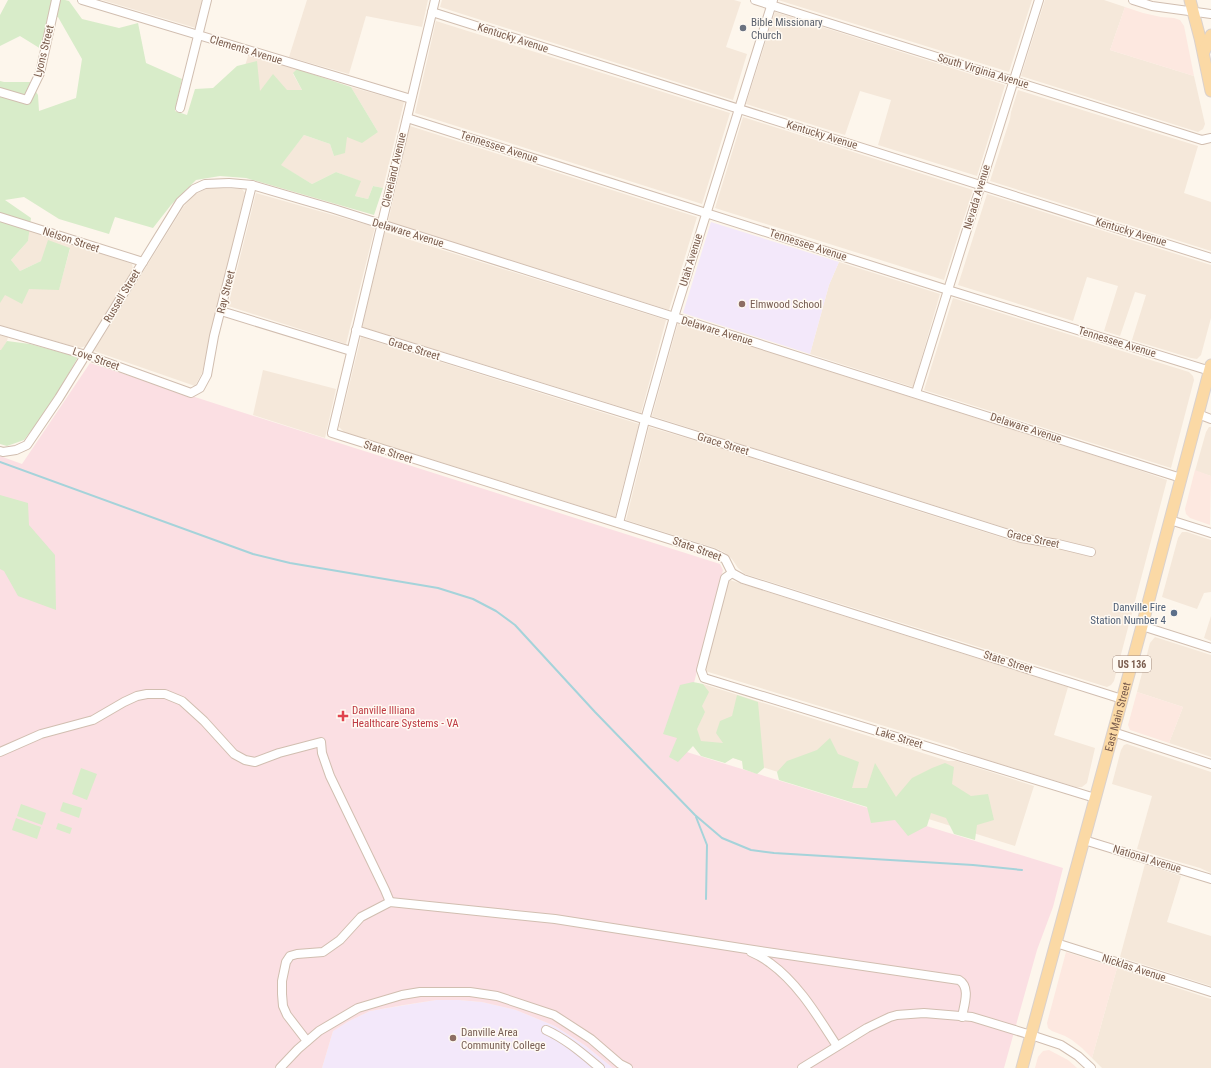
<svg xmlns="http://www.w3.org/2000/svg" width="1211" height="1068" font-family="'Roboto Condensed',sans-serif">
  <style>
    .residential { fill: #f5e8da }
    .commercial { fill: #fde8e0 }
    .education { fill: #f3e8fa }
    .medical { fill: #fbdfe3 }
    .green { fill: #d8ecc9 }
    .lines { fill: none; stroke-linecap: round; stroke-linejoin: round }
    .stream { stroke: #a5d3da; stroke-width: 2 }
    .minor-casing { stroke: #d1beb0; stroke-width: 10 }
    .major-casing { stroke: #dad1cd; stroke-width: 13 }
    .minor { stroke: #fff; stroke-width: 8 }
    .major { stroke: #fbd9a5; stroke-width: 11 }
    .worship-dot { fill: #6b7280; stroke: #fffaf3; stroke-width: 1.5 }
    .education-dot { fill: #8d6e63; stroke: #fffaf3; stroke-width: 1.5 }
    .service-dot { fill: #5c6f8a; stroke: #fffaf3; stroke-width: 1.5 }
    .health-dot { fill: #e0444e; stroke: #fffaf3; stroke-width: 1.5 }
    .labels { text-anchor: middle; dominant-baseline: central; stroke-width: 3; stroke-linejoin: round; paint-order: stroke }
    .shield { fill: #fffaf3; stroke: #a28b7f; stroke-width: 1 }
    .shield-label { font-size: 10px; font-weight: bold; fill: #7a5c4d }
    .worship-label { font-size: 11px; fill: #5b616d; stroke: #fffaf3; text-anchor: start }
    .street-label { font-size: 11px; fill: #7a5c4d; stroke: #fffaf3 }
    .education-label { font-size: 11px; fill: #785e54; stroke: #fffaf3; text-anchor: start }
    .service-label { font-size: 11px; fill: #4e5e75; stroke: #fffaf3; text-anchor: end }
    .health-label { font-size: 11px; fill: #be3a42; stroke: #fffaf3; text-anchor: start }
  </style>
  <rect width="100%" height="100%" fill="#fdf6ec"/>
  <g class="residential">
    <path d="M102,0H202L196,28Z"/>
    <path d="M307,0H428L422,27L366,16L349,74L289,57Z"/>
    <path d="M442,0H734L741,2L726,47L747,54L733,100L440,7Z"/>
    <path d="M778,0H1032L1009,72Z"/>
    <path d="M1045,0H1104L1125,7L1110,50L1194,76L1205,124L1203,129L1198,132L1021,76Z"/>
    <path d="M775,12L1005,85L977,176L878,145L891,100L860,91L845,135L746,104Z"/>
    <path d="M436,21L730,113L702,204L415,113Z"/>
    <path d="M249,53L297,69L293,74L302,90L286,103L238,88Z"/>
    <path d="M351,87L404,102L383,188L373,186L368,199L355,196L360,181L336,172L312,184L280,165L304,135L330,144L334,156L346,137L378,132Z"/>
    <path d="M1018,90L1198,146L1184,193L1211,202V251L990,181L1010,119L1011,112Z"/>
    <path d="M743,117L973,190L944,280L715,208Z"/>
    <path d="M410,126L697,217L669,310L388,222Z"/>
    <path d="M207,188L242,189L245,193L202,373L195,386L94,351L184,206L194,195Z"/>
    <path d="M256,193L375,227L346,344L228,306Z"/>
    <path d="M987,194L1211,265V318L1201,355L1197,359L1191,358L1132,340L1146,295L1135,292L1120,336L1104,331L1118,286L1087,277L1073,321L958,285Z"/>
    <path d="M29,229L132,264L133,269L86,346L79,348L0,325V276L59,289L70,249L41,261L20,271L11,260L28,241Z"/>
    <path d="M385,232L666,320L641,413L362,327Z"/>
    <path d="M839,262L940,294L913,387L810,354L829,285Z"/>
    <path d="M953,298L1189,372L1193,376L1194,380L1171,468L924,390Z"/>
    <path d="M678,323L1121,464L1167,480L1114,681L1111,685L1107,687L745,574L738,568L732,559L724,552L715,548L626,520L649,427L751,457L762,462L1016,542L1059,548L1094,557L1096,551L1019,532L652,416Z"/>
    <path d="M0,335L8,337L7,341L1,351L0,350Z"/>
    <path d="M361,337L639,424L615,517L344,432L339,427Z"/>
    <path d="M263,370L336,389L325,438L253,415Z"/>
    <path d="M1209,427H1211V476L1195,471L1206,432Z"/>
    <path d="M1182,532H1187L1211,540V592L1204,593L1197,609L1162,597L1178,538Z"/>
    <path d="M730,580L1068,687L1054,735L1095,748L1087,783L1082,787H1076L977,757L953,747L705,671L727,583Z"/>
    <path d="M1211,616V641L1204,638Z"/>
    <path d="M1155,637L1211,655V757L1169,743L1183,707L1137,692L1150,643Z"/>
    <path d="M703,684L948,761H956L1034,786L1015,846L685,743Z"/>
    <path d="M1127,744L1211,772V873L1200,868L1165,858L1137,849L1152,796L1112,784L1121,750L1124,745Z"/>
    <path d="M1145,864L1181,876L1167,922L1211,936V986L1120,957Z"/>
    <path d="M1117,968L1211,999V1068H1102L1092,1058Z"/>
  </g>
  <g class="commercial">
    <path d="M1125,7L1143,13L1161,17L1174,18L1180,20L1184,26L1194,76L1110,50Z"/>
    <path d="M1195,470L1211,476L1210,525L1190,518L1186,514L1185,509Z"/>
    <path d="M1137,692L1183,707L1169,743L1130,730L1128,725Z"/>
    <path d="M1066,952L1117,968L1092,1058L1082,1048L1072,1040L1065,1036L1052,1031L1048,1028L1047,1023Z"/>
    <path d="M1049,1050L1068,1060L1077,1068H1035L1038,1057L1043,1051Z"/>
  </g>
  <g class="education">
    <path d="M711,222L839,262L829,285L810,354L683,313Z"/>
    <path d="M436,1000H459L482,1002L516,1010L555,1026L586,1046L613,1068H322L333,1031L349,1021L370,1011Z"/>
  </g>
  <path class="medical" d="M90,363L235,410L720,564L723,570L677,749L1063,868L1053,907L1037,950L1004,1068H613L586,1046L555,1026L516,1010L482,1002L459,1000H436L404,1005L370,1011L349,1021L333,1031L322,1068H0V456L22,464Z"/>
  <g class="green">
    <path d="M8,0H65L69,1L82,19L119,28L138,23L146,63L182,79L175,111L187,115L195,89L213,88L237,66L257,61L260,91L273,74L287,90H302L293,73L297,69L351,87L378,132L362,143L347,137L345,153L334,156L330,144L304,135L281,165L312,184L336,172L361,181L355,196L368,199L373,186L383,188L374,215L246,178L220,176L196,180L171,205L153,228L115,217L109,234L59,219L24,197L5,200L31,218L28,241L11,260L20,271L41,261L48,240L70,248L59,290L29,289L22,304L5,295L0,303V81L4,82H30L38,95L39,111L76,98L82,59L58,17L47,19L41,49L20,36L0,46V15Z"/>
    <path d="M7,341L30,344L78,357L50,406L24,440L7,446L0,444V350H1Z"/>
    <path d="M0,495L28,503L29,525L55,555L56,610L18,596L4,571L0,569Z"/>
    <path d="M693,682L703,684L709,692L702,706L705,712L697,729L701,741L723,743L716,733L720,721L732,716L737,695L758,702L764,768L757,774L743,769L742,761L733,758L725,763L701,756L693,746L678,762L669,757L677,738L663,734L680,685Z"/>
    <path d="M830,738L838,754L859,762L852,788H867L875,763L896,797L912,778L932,768L945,763L954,767L952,784L971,796L988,794L994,820L977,825L975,840L954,834L946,818L931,813L927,826L908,836L895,820L871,823L867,807L779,780L777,772L787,761L817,750Z"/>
    <path d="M81,768L97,774L87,800L72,794Z"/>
    <path d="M63,802L82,808L79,818L60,811Z"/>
    <path d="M21,804L46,813L42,825L17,816Z"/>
    <path d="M16,818L41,827L37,839L12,830Z"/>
    <path d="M58,823L72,828L70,834L56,829Z"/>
  </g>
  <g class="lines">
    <g class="stream">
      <path d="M0,462L253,554L290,563L438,588L473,599L496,611L515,625L595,712L695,815L722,838L751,850L774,853L973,865L1022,870"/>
      <path d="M696,817L707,845L706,899"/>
    </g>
    <defs>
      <g id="minor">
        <path d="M82,0L411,99"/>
        <path d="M435,0L332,433L713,553L725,559L732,573L743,579L1122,699"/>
        <path d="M755,0L1202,140L1211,138"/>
        <path d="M1133,0L1152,6L1211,14"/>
        <path d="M432,12L1211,258"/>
        <path d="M0,92L27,100L40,73L56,0"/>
        <path d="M180,108L207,0"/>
        <path d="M407,118L948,290L1210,371"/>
        <path d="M0,217L143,262"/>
        <path d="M221,311L351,351"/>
        <path d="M0,330L86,355L191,393L200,388L207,375L214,336L243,221L252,185"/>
        <path d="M356,330L756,454L1021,538L1058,544L1091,552"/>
        <path d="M916,393L948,290L981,185L1039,0"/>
        <path d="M1198,414L1211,419"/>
        <path d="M0,451L3,452L16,450L27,445L59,398L180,202L194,189L205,184L229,183L252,185L334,209L1181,478"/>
        <path d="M1170,520L1211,533"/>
        <path d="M619,523L645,420L674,317L773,0"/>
        <path d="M732,573L725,578L701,670L704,678L1095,798"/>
        <path d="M1142,626L1211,648"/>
        <path d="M1113,732L1211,764"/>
        <path d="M0,752L41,734L93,720L124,702L137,696L147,694H165L182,701L204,721L234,754L245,760L255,762L279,753L321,742L322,753L330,776L385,890L390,902"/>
        <path d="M1084,840L1211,879"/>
        <path d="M1056,943L1211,992"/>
        <path d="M751,952C758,955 765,959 770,963C799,984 818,1017 837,1046"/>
        <path d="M546,1030C566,1039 583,1054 600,1068"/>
        <path d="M307,1041L287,1015L283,1006L282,994V981L286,962L290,956L297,954L323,952L340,940L361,917L390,902L555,919L747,949L959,980C971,987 964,1005 962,1017"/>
        <path d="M280,1068L298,1049L319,1031L358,1008L402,995L420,992H470L497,996L554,1015L591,1039L620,1064L628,1068"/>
        <path d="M802,1068L867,1028L890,1017L897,1015L924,1013L972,1017L1031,1035L1061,1045L1078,1056L1091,1068"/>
      </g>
      <g id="major">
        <path d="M1190,0L1200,38L1211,91"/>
        <path d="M1204,52L1211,35"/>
        <path id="s1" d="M1022,1068L1142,626L1211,365"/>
      </g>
    </defs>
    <use href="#minor" class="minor-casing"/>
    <use href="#major" class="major-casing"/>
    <use href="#minor" class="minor"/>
    <use href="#major" class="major"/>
  </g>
  <circle class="worship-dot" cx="743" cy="28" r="4"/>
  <g class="education-dot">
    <circle cx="742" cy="304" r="4"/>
    <circle cx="453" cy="1038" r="4"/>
  </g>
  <circle class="service-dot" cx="1174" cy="613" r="4"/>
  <path class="health-dot" d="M341 710h4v4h4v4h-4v4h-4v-4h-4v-4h4z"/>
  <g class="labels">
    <rect class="shield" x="1113" y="656" width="38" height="16" rx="3"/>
    <g class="shield-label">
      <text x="1132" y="664">US 136</text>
    </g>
    <g class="worship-label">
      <text x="751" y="22">Bible Missionary<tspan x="751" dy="13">Church</tspan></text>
    </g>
    <g class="street-label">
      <text transform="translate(513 38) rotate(18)">Kentucky Avenue</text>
      <text transform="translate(246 50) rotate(17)">Clements Avenue</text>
      <text transform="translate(44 51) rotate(-76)">Lyons Street</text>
      <text transform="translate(983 71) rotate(17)">South Virginia Avenue</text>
      <text transform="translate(822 135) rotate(17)">Kentucky Avenue</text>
      <text transform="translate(499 147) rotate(18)">Tennessee Avenue</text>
      <text transform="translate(394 170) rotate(-77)">Cleveland Avenue</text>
      <text transform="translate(977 197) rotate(-73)">Nevada Avenue</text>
      <text transform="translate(1131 232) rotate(17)">Kentucky Avenue</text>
      <text transform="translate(408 233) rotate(17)">Delaware Avenue</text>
      <text transform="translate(71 240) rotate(18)">Nelson Street</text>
      <text transform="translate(808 245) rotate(18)">Tennessee Avenue</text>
      <text transform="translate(691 260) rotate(-73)">Utah Avenue</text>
      <text transform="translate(226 292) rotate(-76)">Ray Street</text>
      <text transform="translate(122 296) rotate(-59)">Russell Street</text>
      <text transform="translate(717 331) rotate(17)">Delaware Avenue</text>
      <text transform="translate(1117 342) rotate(17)">Tennessee Avenue</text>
      <text transform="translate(414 349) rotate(17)">Grace Street</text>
      <text transform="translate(96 359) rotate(19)">Love Street</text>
      <text transform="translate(1026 428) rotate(18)">Delaware Avenue</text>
      <text transform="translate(723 444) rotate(17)">Grace Street</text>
      <text transform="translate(388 452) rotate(18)">State Street</text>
      <text transform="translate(1033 539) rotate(12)">Grace Street</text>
      <text transform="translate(697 549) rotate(20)">State Street</text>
      <text transform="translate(1008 662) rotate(18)">State Street</text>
      <text stroke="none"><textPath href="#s1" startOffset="364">East Main Street</textPath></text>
      <text transform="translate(899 738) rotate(17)">Lake Street</text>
      <text transform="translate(1147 859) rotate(17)">National Avenue</text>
      <text transform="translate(1134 968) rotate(18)">Nicklas Avenue</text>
    </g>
    <g class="education-label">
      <text x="750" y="304">Elmwood School</text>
      <text x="461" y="1032">Danville Area<tspan x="461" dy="13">Community College</tspan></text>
    </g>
    <g class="service-label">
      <text x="1166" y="607">Danville Fire<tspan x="1166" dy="13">Station Number 4</tspan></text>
    </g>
    <g class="health-label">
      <text x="352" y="710">Danville Illiana<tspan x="352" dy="13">Healthcare Systems - VA</tspan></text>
    </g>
  </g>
</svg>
